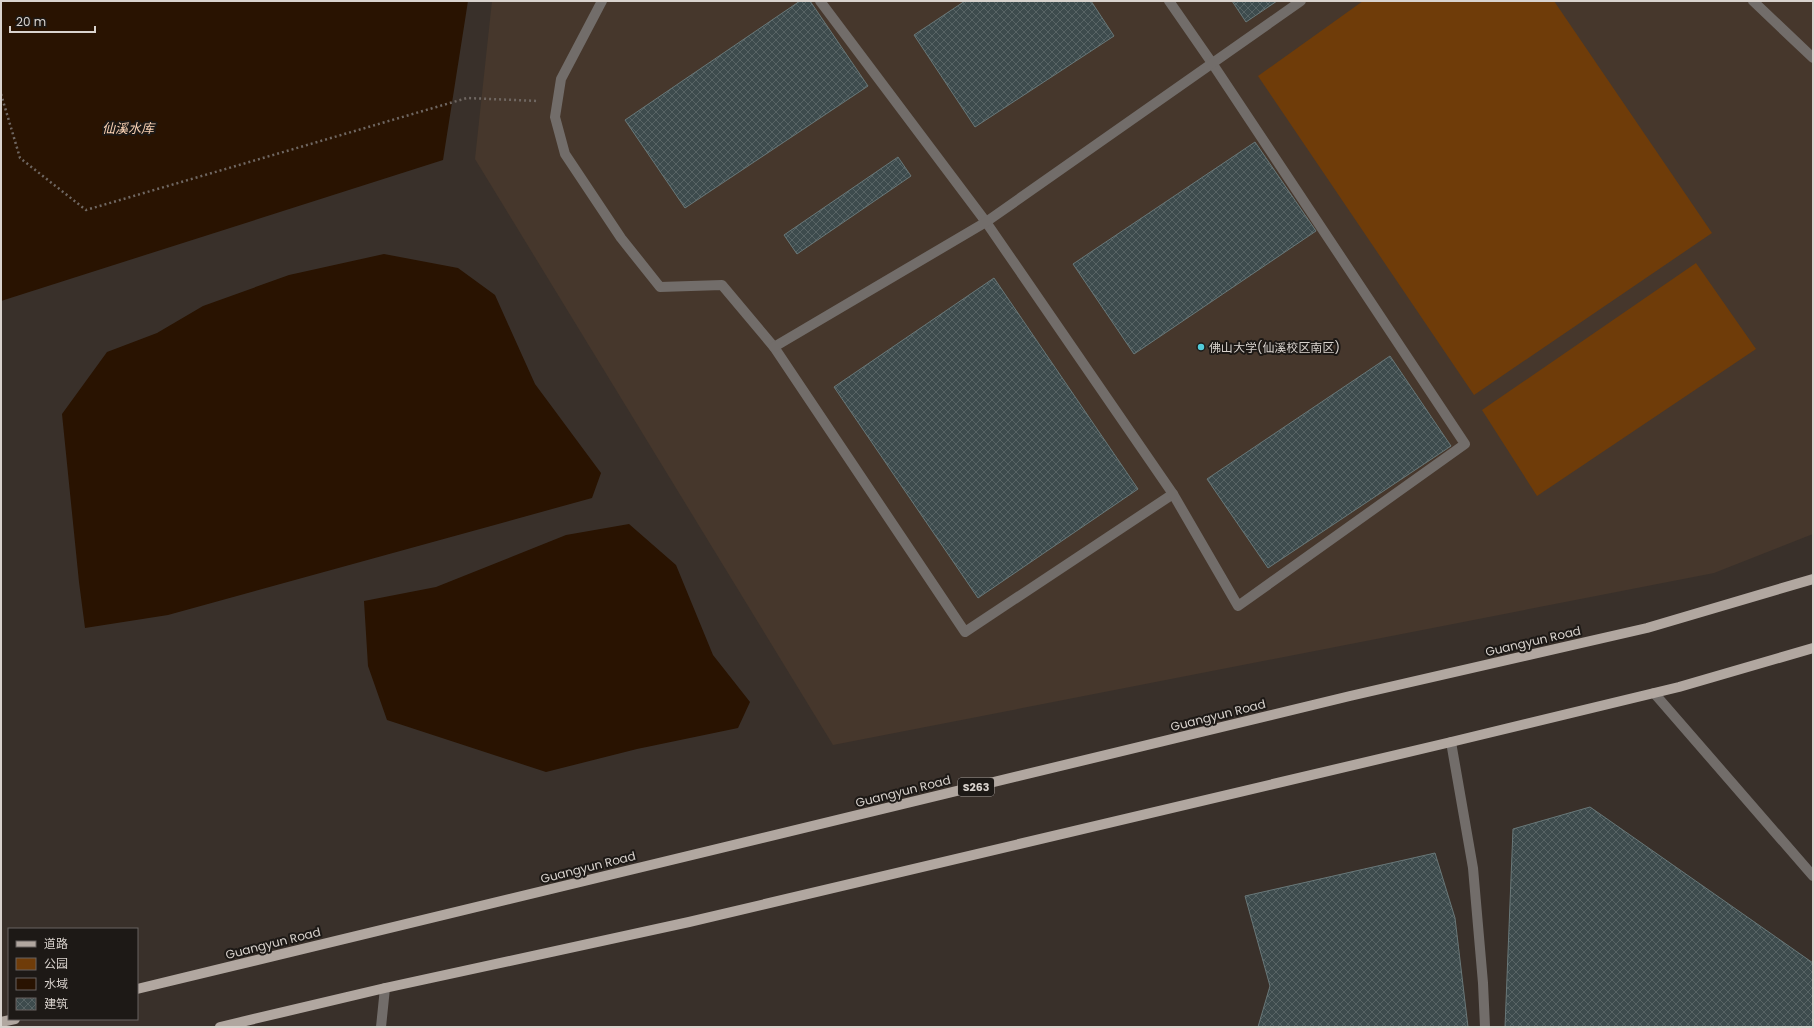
<svg xmlns="http://www.w3.org/2000/svg" width="1814" height="1028" font-family="Poppins,'Noto Sans SC',sans-serif">
  <style>
    .built { fill: #46372c }
    .green { fill: #6f3c09 }
    .water { fill: #291301 }
    .building { fill: url(#building-cross-hatch); stroke: #697879 }
    .lines { fill: none; stroke-linecap: round; stroke-linejoin: round }
    .path { stroke: #6f6762; stroke-width: 2.5; stroke-dasharray: 2 3; stroke-linecap: butt }
    .minor { stroke: #726d6a; stroke-width: 10 }
    .major { stroke: #b1a7a0; stroke-width: 10 }
    .poi-dot { fill: #52cbd9; stroke: #1d1916; stroke-width: 1.5 }
    .labels { text-anchor: middle; dominant-baseline: central; stroke-width: 4; stroke-linejoin: round; paint-order: stroke }
    .shield { fill: #1d1916; stroke: #a19b97; stroke-width: 1 }
    .shield-label { font-size: 11px; font-weight: bold; fill: #d9d3ce }
    .poi-label { font-size: 12px; fill: #d9d3ce; stroke: #1d1916; text-anchor: start }
    .street-label { font-size: 12px; fill: #d9d3ce; stroke: #1d1916 }
    .water-label { font-size: 13px; font-style: italic; fill: #fad2b4; stroke: #1d1916 }
  </style>
  <defs>
    <pattern id="building-cross-hatch" width="8" height="8" patternUnits="userSpaceOnUse"><rect width="8" height="8" fill="#3d4b4d"/><path d="M0 0l8 8M0 8l8-8" fill="none" stroke="#586465"/></pattern>
  </defs>
  <rect width="100%" height="100%" fill="#39302a"/>
  <path class="built" d="M492,1H1813V534L1714,573L833,745L475,159Z"/>
  <g class="green">
    <path d="M1363,1H1554L1712,233L1474,395L1258,76Z"/>
    <path d="M1696,263L1756,349L1537,496L1482,410Z"/>
  </g>
  <g class="water">
    <path d="M1,1H468L443,160L1,301Z"/>
    <path d="M384,254L458,268L495,295L535,384L601,473L592,498L168,615L85,628L79,582L62,414L107,352L157,333L203,306L289,275Z"/>
    <path d="M629,524L676,565L713,655L750,702L738,728L637,749L546,772L387,720L368,666L364,601L436,587L566,535Z"/>
  </g>
  <g class="building">
    <path d="M800,1H810L868,86L685,208L625,120Z"/>
    <path d="M965,1H1091L1114,36L975,127L914,35Z"/>
    <path d="M1232,1H1277L1246,22Z"/>
    <path d="M1255,142L1316,231L1134,354L1073,264Z"/>
    <path d="M898,157L911,176L797,254L784,235Z"/>
    <path d="M994,278L1138,489L978,598L834,387Z"/>
    <path d="M1390,356L1451,446L1268,568L1207,479Z"/>
    <path d="M1590,807L1813,963V1027H1505L1513,829Z"/>
    <path d="M1435,853L1455,918L1468,1027H1258L1270,986L1245,896Z"/>
  </g>
  <g class="lines">
    <path class="path" d="M1,94L20,158L86,210L467,98L538,101"/>
    <g class="minor">
      <path d="M602,1L561,79L555,117L565,154L621,238L660,287L722,285L774,347L965,632L1173,494"/>
      <path d="M820,1L986,222L1173,494L1238,606L1465,444L1212,63L1169,1"/>
      <path d="M1753,1L1813,58"/>
      <path d="M774,347L986,222L1301,1"/>
      <path d="M1654,693L1813,876"/>
      <path d="M1451,742L1473,868L1483,983L1485,1027"/>
      <path d="M381,1027L385,988"/>
    </g>
    <g class="major">
      <path d="M137,989L1350,696L1647,628L1813,579"/>
      <path d="M1,1022L15,1019"/>
      <path d="M220,1027L385,988L689,922L1451,742L1679,687L1813,648"/>
    </g>
  </g>
  <circle class="poi-dot" cx="1201" cy="347" r="4"/>
  <g class="labels">
    <rect class="shield" x="958" y="778" width="36" height="18" rx="3"/>
    <g class="shield-label">
      <text x="976" y="787">S263</text>
    </g>
    <g class="poi-label">
      <text x="1209" y="347">佛山大学(仙溪校区南区)</text>
    </g>
    <g class="street-label">
      <text transform="translate(1533 641) rotate(-13)">Guangyun Road</text>
      <text transform="translate(1218 715) rotate(-14)">Guangyun Road</text>
      <text transform="translate(903 791) rotate(-14)">Guangyun Road</text>
      <text transform="translate(588 867) rotate(-14)">Guangyun Road</text>
      <text transform="translate(273 943) rotate(-14)">Guangyun Road</text>
    </g>
    <g class="water-label">
      <text x="128" y="128">仙溪水库</text>
    </g>
  </g>
  <rect width="1814" height="1028" fill="none" stroke="#d9d3ce" stroke-width="4"/>
  <rect x="8" y="928" width="130" height="92" fill="#1d1916" stroke="#686360"/>
  <rect x="16" y="941" width="20" height="6" fill="#b1a7a0" stroke="#686360"/>
  <text x="44" y="948" font-size="12" fill="#d9d3ce">道路</text>
  <rect x="16" y="958" width="20" height="12" fill="#6f3c09" stroke="#686360"/>
  <text x="44" y="968" font-size="12" fill="#d9d3ce">公园</text>
  <rect x="16" y="978" width="20" height="12" fill="#291301" stroke="#686360"/>
  <text x="44" y="988" font-size="12" fill="#d9d3ce">水域</text>
  <rect x="16" y="998" width="20" height="12" fill="url(#building-cross-hatch)" stroke="#686360"/>
  <text x="44" y="1008" font-size="12" fill="#d9d3ce">建筑</text>
  <path d="M10 26v6h85v-6" fill="none" stroke="#d9d3ce" stroke-width="2"/>
  <text x="16" y="26" font-size="12" fill="#d9d3ce" stroke="#1d1916" stroke-width="3" paint-order="stroke">20 m</text>
</svg>
